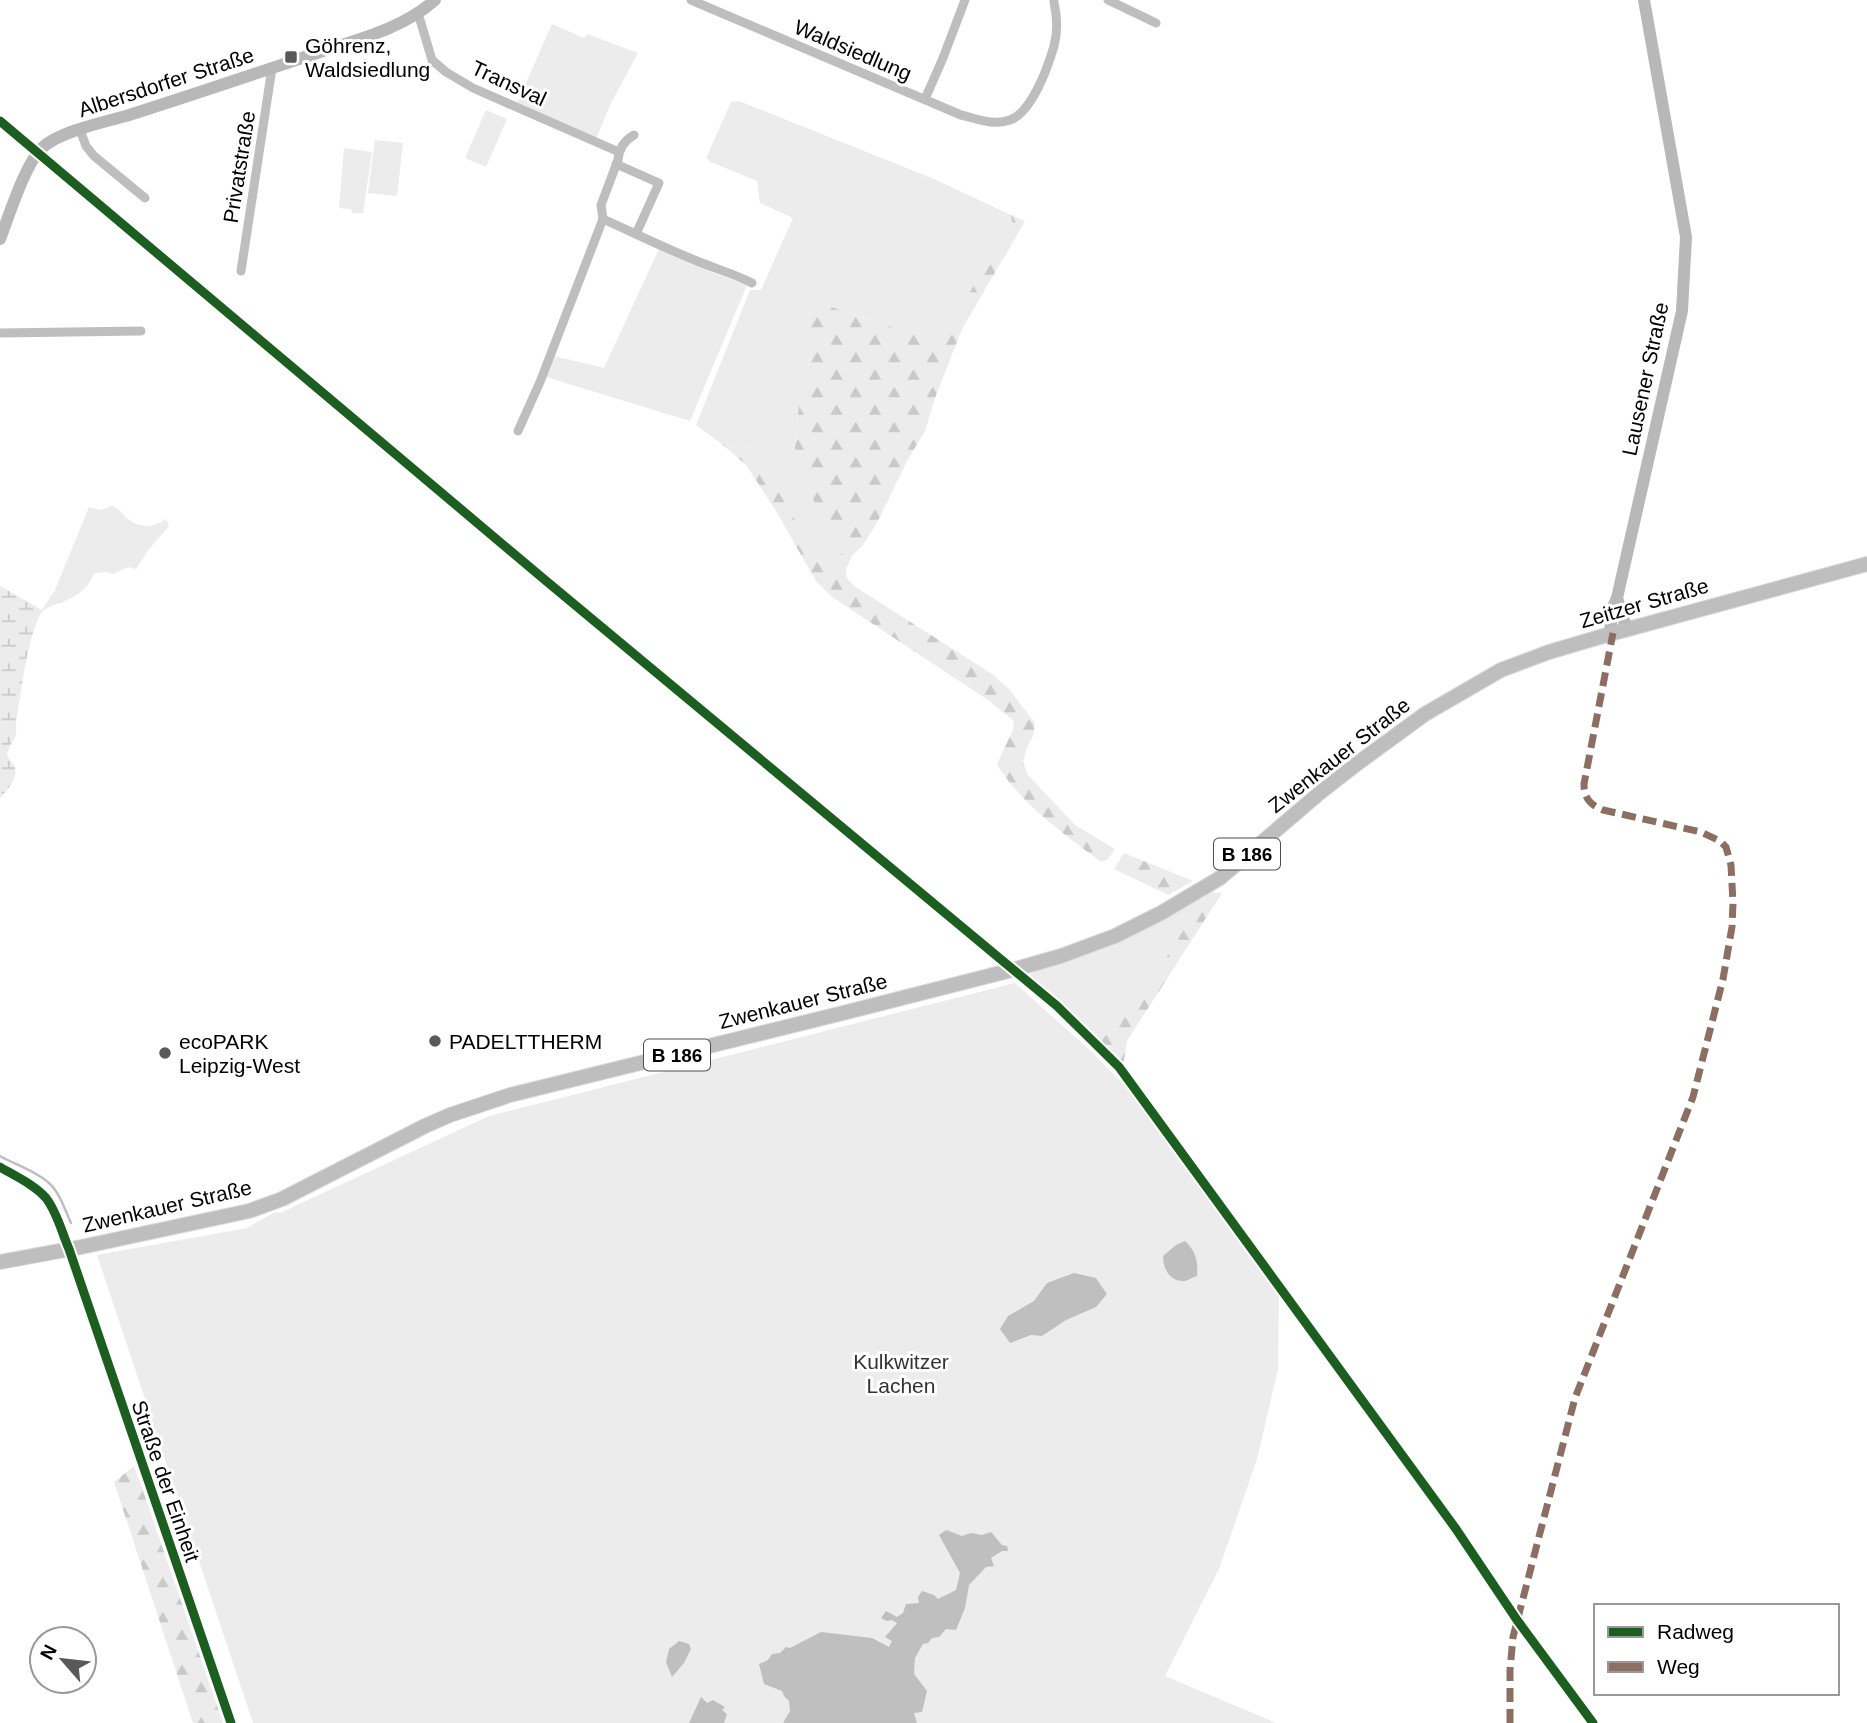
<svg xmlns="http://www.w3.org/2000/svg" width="1867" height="1723" font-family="Arial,sans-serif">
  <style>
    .green { fill: #ececec }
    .forest { fill: url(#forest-firs) }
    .wetland { fill: url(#wetland-marsh) }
    .water { fill: #bfbfbf }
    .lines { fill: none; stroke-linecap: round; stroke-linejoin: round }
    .stream { stroke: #bfbfbf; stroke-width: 2.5 }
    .primary-casing { stroke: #dbdbdb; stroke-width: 16 }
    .street { stroke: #bebebe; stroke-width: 9 }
    .secondary { stroke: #b8b8b8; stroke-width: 12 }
    .primary { stroke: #bebebe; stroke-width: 14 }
    .quiet { stroke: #8d6e63; stroke-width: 7; stroke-dasharray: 14 7; stroke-linecap: butt }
    .cycleway-casing { stroke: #fff; stroke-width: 13 }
    .cycleway { stroke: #1b5e20; stroke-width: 9 }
    .poi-dot { fill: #595959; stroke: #fff; stroke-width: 2.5 }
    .labels { text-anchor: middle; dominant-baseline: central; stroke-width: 6; stroke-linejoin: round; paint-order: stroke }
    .shield { fill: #fff; stroke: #4c4c4c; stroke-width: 2 }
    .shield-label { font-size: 19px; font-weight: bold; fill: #000 }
    .poi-label { font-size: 21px; fill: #000; stroke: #fff; text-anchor: start }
    .street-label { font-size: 21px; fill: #000; stroke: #fff }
    .park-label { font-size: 21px; fill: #333; stroke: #fff }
  </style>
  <defs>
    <pattern id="forest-firs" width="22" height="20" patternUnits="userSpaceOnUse" patternTransform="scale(1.75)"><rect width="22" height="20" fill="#ececec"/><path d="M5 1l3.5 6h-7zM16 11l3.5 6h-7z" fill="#c9c9c9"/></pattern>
    <pattern id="wetland-marsh" width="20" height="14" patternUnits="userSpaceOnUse" patternTransform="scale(1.75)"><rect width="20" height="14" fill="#ececec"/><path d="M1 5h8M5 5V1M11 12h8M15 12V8" fill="none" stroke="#c9c9c9"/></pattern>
  </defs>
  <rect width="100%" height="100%" fill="#fff"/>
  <g class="green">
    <path d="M552,24L584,38L587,34L638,53L611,103L596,139L517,103Z"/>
    <path d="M739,101L934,179L1011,215L1012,222L945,333C933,347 924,343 911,333L816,302L810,303L808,307L812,352L800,393L795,448L821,518L841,543L842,552L837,562L831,567L827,568L821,564L753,448L722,444L696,425L750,290H761L793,218L760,203L757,181L711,162L706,158L731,102Z"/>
    <path d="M486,110L507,119L486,167L465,158Z"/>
    <path d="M375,140L403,143L397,196L368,193Z"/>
    <path d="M344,148L372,152L363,213H352L351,209L339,208Z"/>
    <path d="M659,249L706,270L747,285L690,421L546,377L554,356L604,368Z"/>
    <path d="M112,506C120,509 123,515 129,520C142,529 155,527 166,519L169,526L149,549L136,569L128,567L113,574L107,572L95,573C86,589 81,594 63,602L55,590L89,507L100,510Z"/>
    <path d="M1207,892L1170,952L1116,1029L1104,1036L1095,1038L1088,1033L1031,977V972L1095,951L1163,919Z"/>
    <path d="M1015,983L1093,1053L1130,1091L1279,1296L1278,1369L1257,1459L1219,1569L1165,1676L1276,1723H253L97,1255L247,1228L275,1212L280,1213L489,1116Z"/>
  </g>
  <g class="forest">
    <path d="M1011,215L1025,221L962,329L935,398L925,431L907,461L877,523L863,545L852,556L846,569V577L854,586L992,674L1009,689L1035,723L1033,736L1027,747L1023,762L1028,775L1075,825L1115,849L1108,859L1101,862C1065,834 1020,804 997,764L1013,730L1014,721L988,700L832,597L816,581L776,511L746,465L722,444L753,448L821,564L827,568L831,567L837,562L842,552L841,543L821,518L797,461L795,448L800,393L812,352L808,307L810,303L816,302L911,333C924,343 933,347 945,333L1012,222Z"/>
    <path d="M1124,853L1193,881L1168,895L1114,869Z"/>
    <path d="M1207,892L1222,893L1127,1041L1123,1066L1095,1038L1104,1036L1116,1029L1170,952Z"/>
    <path d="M134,1466L141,1485L223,1723H193L114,1482Z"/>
  </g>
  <path class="wetland" d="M0,586L42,610L55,590L63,602C56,604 49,606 43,611C29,625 20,701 16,724C18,741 10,740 7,755C9,759 12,762 14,765C20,777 7,790 0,798Z"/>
  <g class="water">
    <path d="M1185,1241C1196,1251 1198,1261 1197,1276C1193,1277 1189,1280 1185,1281C1170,1282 1163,1269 1163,1256L1176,1245Z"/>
    <path d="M1074,1273L1096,1278L1107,1294L1096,1307L1066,1320L1042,1336L1031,1335L1010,1343L1000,1329L1008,1316L1034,1301L1047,1283Z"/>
    <path d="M946,1530L962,1536L971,1533L982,1535L991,1532L1002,1545L1007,1546L1008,1551H1002L991,1558L994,1566L986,1567L969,1585L965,1608L956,1630L946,1629L939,1637L932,1638L928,1643L923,1644L915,1658L914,1674L927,1691L922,1712L914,1713L917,1723H783L790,1711L789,1701L784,1696L782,1691L764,1684L759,1664L768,1660L772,1654L780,1653L786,1647L790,1648L821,1632L872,1638L889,1647L892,1641L885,1637L897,1623L892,1620L887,1621L881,1618L886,1611L897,1617L903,1613L906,1604L919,1603L918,1597L922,1591L934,1595L938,1599L956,1590L960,1573L939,1535Z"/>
    <path d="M679,1641L689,1644L691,1649L684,1663L672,1677L666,1662L669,1649Z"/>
    <path d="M701,1697L707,1703L713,1700L725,1707L722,1710L727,1714L724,1723H689Z"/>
  </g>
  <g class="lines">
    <path class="stream" d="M0,1156C16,1165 36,1171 49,1183C60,1193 65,1210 71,1223"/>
    <defs>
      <path id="primary" d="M0,1262L81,1247L249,1211L282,1199L425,1126L450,1115L510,1095L843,1013L1012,970L1061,956L1115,936L1161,913L1220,878L1322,791L1358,763L1425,714L1501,670L1549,652L1610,634L1867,564"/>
    </defs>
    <use href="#primary" class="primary-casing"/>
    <g class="street">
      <path d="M691,0L961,115C978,119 993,126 1010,120C1032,112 1048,67 1054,46C1058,32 1057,16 1054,2"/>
      <path d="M1108,0L1156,23"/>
      <path d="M418,13L432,60L446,72L473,88L619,152"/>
      <path d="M925,99L943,58L965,0"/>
      <path d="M80,130L86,146L94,156L145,198"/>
      <path d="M616,164L659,183L636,234"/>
      <path d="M603,219C634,233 665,248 697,261C716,269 735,274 752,283"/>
      <path d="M241,271L272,68"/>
      <path d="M0,333L141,331"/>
      <path d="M518,431L540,382L603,219L601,205L618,160C619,149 625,140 634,135"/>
    </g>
    <g class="secondary">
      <path d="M0,239C9,216 25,164 42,148C58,132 104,122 126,116C189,96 251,75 314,54C355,40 401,30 435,0"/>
      <path d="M1617,598L1627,630"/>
      <path d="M1610,634L1612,609L1617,598L1682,311L1686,237L1644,0"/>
      <path d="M0,1167C15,1176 35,1185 46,1198C57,1212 62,1233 69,1249L231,1723"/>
    </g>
    <use href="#primary" class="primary"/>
    <path class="quiet" d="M1510,1723V1670L1513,1637L1575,1398L1693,1097L1723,979L1732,927L1733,903L1731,865L1726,847L1720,841L1701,832L1603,810C1590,805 1584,798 1584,784L1613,633"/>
    <defs>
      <g id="cycleway">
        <path d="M0,121L545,580L1057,1006L1119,1067L1456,1529L1517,1620L1593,1723"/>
        <path d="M0,1167C15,1176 35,1185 46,1198C57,1212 62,1233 69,1249L231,1723"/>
      </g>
    </defs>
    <use href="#cycleway" class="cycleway-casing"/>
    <use href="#cycleway" class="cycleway"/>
  </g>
  <g class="poi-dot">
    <rect x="284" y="50" width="14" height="14" rx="3.5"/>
    <circle cx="435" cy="1041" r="7"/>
    <circle cx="165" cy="1053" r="7"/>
  </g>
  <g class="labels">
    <g class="shield">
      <rect x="1214" y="838.5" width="66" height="31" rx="5"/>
      <rect x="644" y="1039.5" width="66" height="31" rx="5"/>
    </g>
    <g class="shield-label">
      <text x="1247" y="854">B 186</text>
      <text x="677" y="1055">B 186</text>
    </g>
    <g class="poi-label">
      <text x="305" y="45">Göhrenz,<tspan x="305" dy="24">Waldsiedlung</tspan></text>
      <text x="179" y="1041">ecoPARK<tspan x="179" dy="24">Leipzig-West</tspan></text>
      <text x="449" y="1041">PADELTTHERM</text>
    </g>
    <g class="street-label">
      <text transform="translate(853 50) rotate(23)">Waldsiedlung</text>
      <text transform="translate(166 82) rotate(-18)">Albersdorfer Straße</text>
      <text transform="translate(509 83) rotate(25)">Transval</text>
      <text transform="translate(239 167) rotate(-81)">Privatstraße</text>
      <text transform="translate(1645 379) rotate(-78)">Lausener Straße</text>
      <text transform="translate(1644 603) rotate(-16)">Zeitzer Straße</text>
      <text transform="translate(1339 755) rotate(-38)">Zwenkauer Straße</text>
      <text transform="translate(803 1001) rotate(-14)">Zwenkauer Straße</text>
      <text transform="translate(167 1206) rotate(-13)">Zwenkauer Straße</text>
      <text transform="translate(166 1481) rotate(71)">Straße der Einheit</text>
    </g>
    <g class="park-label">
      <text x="901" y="1361">Kulkwitzer<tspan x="901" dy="24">Lachen</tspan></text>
    </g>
  </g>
  <rect x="1594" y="1604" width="245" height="91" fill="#ffffff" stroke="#999999" stroke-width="2"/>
  <rect x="1608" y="1627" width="35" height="10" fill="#1b5e20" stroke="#999999" stroke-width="2"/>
  <text x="1657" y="1639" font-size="21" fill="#000000">Radweg</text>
  <rect x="1608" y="1662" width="35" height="10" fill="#8d6e63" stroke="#999999" stroke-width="2"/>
  <text x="1657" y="1674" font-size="21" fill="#000000">Weg</text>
  <g transform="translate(63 1660) rotate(298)"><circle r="33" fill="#ffffff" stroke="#999999" stroke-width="2"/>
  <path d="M0-5L12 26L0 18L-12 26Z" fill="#595959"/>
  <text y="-10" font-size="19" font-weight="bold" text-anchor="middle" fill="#000000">N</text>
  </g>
</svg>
